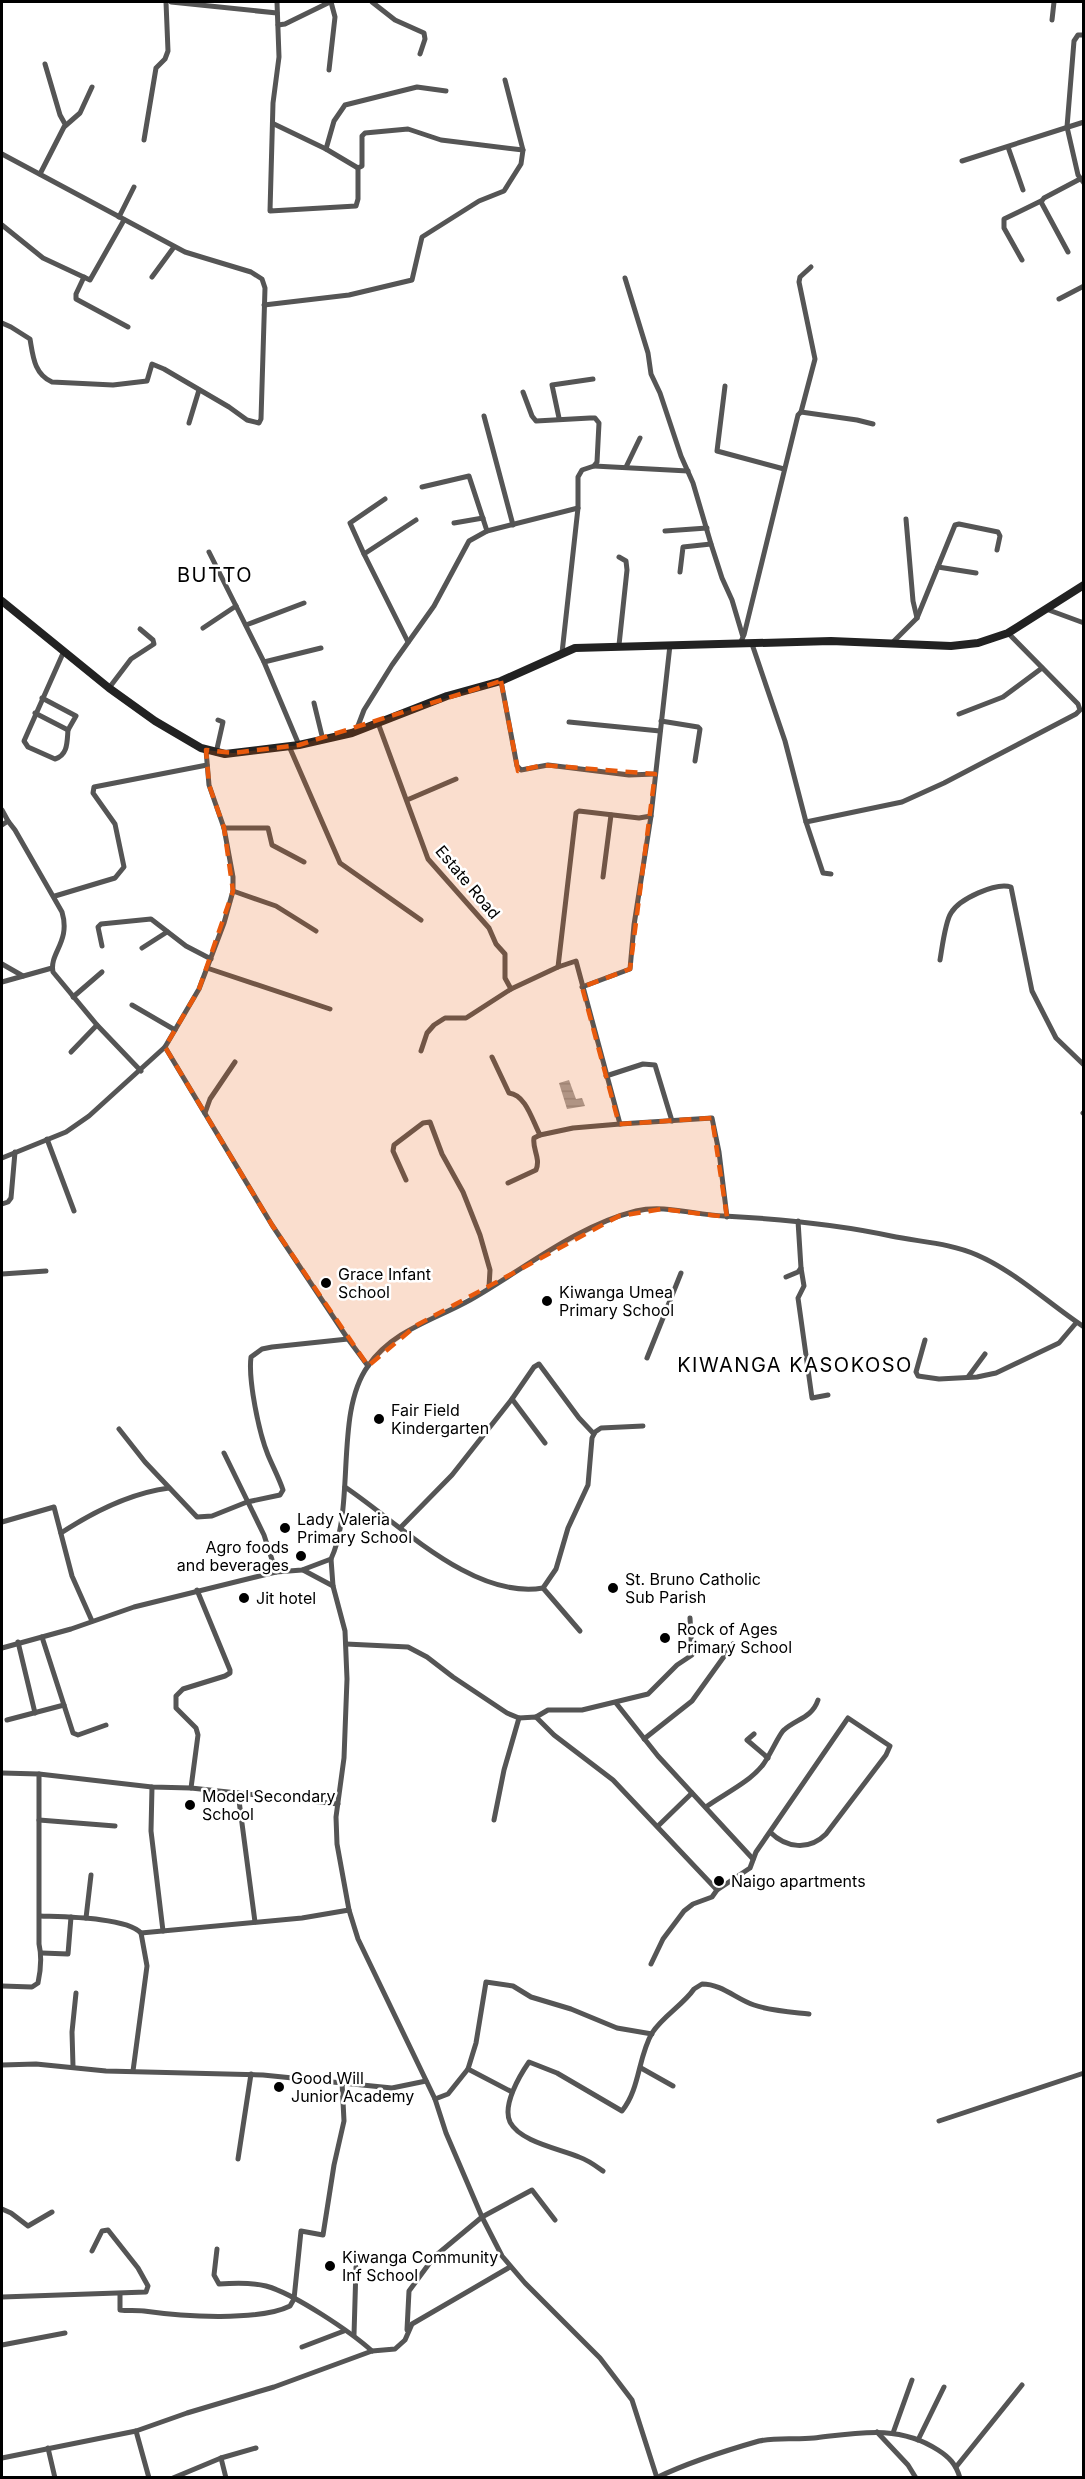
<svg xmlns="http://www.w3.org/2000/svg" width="1085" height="2479" font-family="Inter,sans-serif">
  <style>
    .water { fill: url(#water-rules) }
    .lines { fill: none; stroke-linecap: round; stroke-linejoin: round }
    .street { stroke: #555; stroke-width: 5 }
    .secondary { stroke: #222; stroke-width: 8 }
    .marked { fill: #e8590c; fill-opacity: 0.2; stroke: #e8590c; stroke-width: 4.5; stroke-dasharray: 12 8; stroke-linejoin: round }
    .poi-dot { fill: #000; stroke: #fff; stroke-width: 2 }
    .labels { text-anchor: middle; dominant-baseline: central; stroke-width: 5; stroke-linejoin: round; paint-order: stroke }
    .street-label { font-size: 16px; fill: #000; stroke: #fff }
    .poi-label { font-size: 16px; fill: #000; stroke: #fff; text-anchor: start }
    .quarter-label { font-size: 20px; letter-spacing: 1.5px; fill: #000; stroke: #fff }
  </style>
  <defs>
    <pattern id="water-rules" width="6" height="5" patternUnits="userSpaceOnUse" patternTransform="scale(1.5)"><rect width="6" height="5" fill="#a3a3a3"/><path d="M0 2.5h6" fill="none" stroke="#8b8b8b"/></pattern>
  </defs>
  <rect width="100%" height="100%" fill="#fff"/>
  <path class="water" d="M569,1080L576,1099L582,1098L585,1106L567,1109L559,1083Z"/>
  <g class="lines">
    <g class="street">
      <path d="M171,2L277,13"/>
      <path d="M277,2L279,57L273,103L270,211L356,206L358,199V168L362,166V136L365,133L408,129L441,140L523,150"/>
      <path d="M372,2L395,20L424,33L425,39L420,54"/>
      <path d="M1052,20L1054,2"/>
      <path d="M278,25L285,24L330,2"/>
      <path d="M1084,35H1078L1074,41L1067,127L1078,175L1084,183"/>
      <path d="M45,64L60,115L65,124"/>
      <path d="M329,70L335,17L331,2"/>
      <path d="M274,124L326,149L358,168"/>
      <path d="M144,140L156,68L165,59L168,51L166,2"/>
      <path d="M1008,147L1023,190"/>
      <path d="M326,149L334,121L345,105L417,87L446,91"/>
      <path d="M2,154L185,252L251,272L262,279L265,288L261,419L259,423L247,420L229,407L164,369L152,364L147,381L113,385L52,382C34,374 33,356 30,339L11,327L2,323"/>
      <path d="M962,161L1084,122"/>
      <path d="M40,174L64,127L80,113L92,87"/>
      <path d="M119,217L134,187"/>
      <path d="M2,225L43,258L90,280L124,220"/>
      <path d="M1068,252L1041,202L1044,198L1080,179"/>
      <path d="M1022,260L1004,228V219L1041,201"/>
      <path d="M84,277L76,294V299L128,327"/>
      <path d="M152,277L174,247"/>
      <path d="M625,278L648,353L651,374L660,393L681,456L693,483L711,544L722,578L732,600L743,637L740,644"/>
      <path d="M1059,299L1084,286"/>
      <path d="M264,305L349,295L412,280L422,237L479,201L504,191L521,164L523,150L505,80"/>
      <path d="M725,386L717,451L784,469"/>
      <path d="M523,392L532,416L536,421L590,418H595L599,423L597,462L594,466L582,470L578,477V508L562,653"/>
      <path d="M801,412L815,359L799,282L800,277L811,267"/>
      <path d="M484,416L513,525"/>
      <path d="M559,418L552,385L593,379"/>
      <path d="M189,423L199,390"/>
      <path d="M594,466L688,471"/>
      <path d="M626,467L640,438"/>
      <path d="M422,487L469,476L487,531"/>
      <path d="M906,519L913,601L917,618"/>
      <path d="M454,523L483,518"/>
      <path d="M665,531L707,528"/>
      <path d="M209,552L264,662L299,745"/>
      <path d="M364,554L350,523L385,499"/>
      <path d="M619,557L626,561L627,570L619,645"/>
      <path d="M938,567L976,573"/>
      <path d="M680,572L683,547L711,544"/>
      <path d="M1046,609L1084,623"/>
      <path d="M246,625L304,603"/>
      <path d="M203,628L236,606"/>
      <path d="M744,635L798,415L801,412L857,420L873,424"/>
      <path d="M408,642L364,554L416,520"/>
      <path d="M892,643L917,618L955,525L959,524L998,532L1000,536L997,550"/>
      <path d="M752,644L785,741L806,822L823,873L831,874"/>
      <path d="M64,651L24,741L28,747L55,759C68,755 67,742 68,730"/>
      <path d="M264,662L321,648"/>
      <path d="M501,681L517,766L521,770L548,765L629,775L655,774"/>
      <path d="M109,688L131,659L154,644L153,640L140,629"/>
      <path d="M314,703L323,740"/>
      <path d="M35,713L68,730L76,716L42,698"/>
      <path d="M959,714L1003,697L1042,668"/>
      <path d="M661,721L698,727L700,729L695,761"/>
      <path d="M569,722L660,731"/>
      <path d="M378,723L428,859L489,928L496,944L505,954V978L511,989"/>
      <path d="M356,731L364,710L392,665L434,606L469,541L487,531L578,508"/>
      <path d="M289,746L340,863L421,920"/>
      <path d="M216,753L223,722L218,720"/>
      <path d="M407,800L456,779"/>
      <path d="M2,810L8,821"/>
      <path d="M651,816L639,818L579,811L576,813L558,967L576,961L620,1124L712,1118L719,1152L727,1217"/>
      <path d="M806,822L902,802L944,783L1076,714L1080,710L1078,704L1008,633"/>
      <path d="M2,825L8,821L15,830L62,912C71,942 49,953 53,972L97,1025L141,1071"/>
      <path d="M224,828H268L272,845L304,862"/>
      <path d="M603,877L611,815"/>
      <path d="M233,891L276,906L316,931"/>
      <path d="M55,896L115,878L124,867L115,824L93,793L94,787L207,765"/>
      <path d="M102,946L98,927L101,924L151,919L186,946L211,959"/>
      <path d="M142,948L167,932"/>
      <path d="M940,960C942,949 945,922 951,913C959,899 996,882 1011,887L1032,991L1056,1038L1084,1065"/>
      <path d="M2,964L23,976"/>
      <path d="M207,968L330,1009"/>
      <path d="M2,982L52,968"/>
      <path d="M582,987L630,969L634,925L651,816L670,645"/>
      <path d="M73,997L102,972"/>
      <path d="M132,1005L175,1030"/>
      <path d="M165,1047L272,1225L348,1339L368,1366"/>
      <path d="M421,1051L427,1033L434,1025L445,1018H466L511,989L558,967"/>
      <path d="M71,1052L97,1025"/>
      <path d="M492,1057L509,1093C526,1095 532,1120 540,1135L573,1128L620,1124"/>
      <path d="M606,1076L643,1064L655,1065L672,1121"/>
      <path d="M205,1113L210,1099L235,1062"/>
      <path d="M1083,1113L1084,1114"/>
      <path d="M47,1139L74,1211"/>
      <path d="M2,1158L66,1132L89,1116L165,1047L199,989L224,923L233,891V877L224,828L209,785L206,750"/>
      <path d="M406,1180L393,1151L394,1145L423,1123L430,1122L442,1154L463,1192L480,1235L490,1270L489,1287"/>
      <path d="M508,1183L536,1170C541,1158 532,1149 534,1138L540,1135"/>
      <path d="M2,1204L8,1202L11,1198L15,1152"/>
      <path d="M801,1268L804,1286L798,1298L812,1398L828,1395"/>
      <path d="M2,1274L46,1271"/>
      <path d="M786,1277L798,1272L801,1268L798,1221"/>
      <path d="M925,1340L916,1372L918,1376L939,1379L977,1377L996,1373L1059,1343L1076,1323"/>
      <path d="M647,1358L681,1273"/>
      <path d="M968,1377L985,1354"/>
      <path d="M512,1399L534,1367L539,1364L579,1418L594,1434"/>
      <path d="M119,1429L145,1462L197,1517L212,1516L247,1502L280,1495L283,1490C279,1478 273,1467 268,1455C259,1433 248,1380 251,1357L262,1349L272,1347L348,1339"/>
      <path d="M224,1453L264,1535L276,1572"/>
      <path d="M345,1487C399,1523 473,1600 543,1588L556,1569L568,1528L588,1485L592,1438L595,1432L601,1428L643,1426"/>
      <path d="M2,1522L54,1507L72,1576L92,1621"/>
      <path d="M401,1527L452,1475L512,1399L545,1443"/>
      <path d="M61,1533C93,1512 131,1493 169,1488"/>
      <path d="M331,1559L333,1586L345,1631L347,1679L344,1758L336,1817L337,1844L349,1910L358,1939L435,2099L446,2133L482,2217L502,2256L525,2283L600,2358L632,2400L657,2478"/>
      <path d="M303,1570L333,1586"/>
      <path d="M543,1588L580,1631"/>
      <path d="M42,1637L73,1733L78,1735L106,1725"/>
      <path d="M18,1642L35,1713"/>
      <path d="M346,1644L408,1647L427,1657L453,1677L507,1713L519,1718L536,1717L554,1735L613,1780L717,1890"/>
      <path d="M2,1648L71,1629L134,1607L276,1572L302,1570L331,1559C356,1505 334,1413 368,1366C393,1330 434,1320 470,1300C523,1270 576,1226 636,1211C664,1204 695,1215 724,1216C780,1219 836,1224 891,1236C920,1242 950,1243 977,1255C1016,1272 1049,1304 1084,1327"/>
      <path d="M616,1703L658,1756L753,1859"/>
      <path d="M536,1717L548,1710H582L648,1694L677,1665L692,1655L690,1618"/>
      <path d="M7,1720L64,1705"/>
      <path d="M754,1734L747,1740L768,1758"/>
      <path d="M644,1739L692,1701L733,1644"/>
      <path d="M2,1773L39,1774L152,1787L191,1788L338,1804"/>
      <path d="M152,1787L151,1831L163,1931"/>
      <path d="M191,1788L198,1735L196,1728L176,1708V1696L183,1689L225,1676L230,1673V1670L197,1590"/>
      <path d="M238,1793L255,1922"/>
      <path d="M706,1807C724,1794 748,1783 762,1766C769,1758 780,1732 784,1730C796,1719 812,1718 818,1700"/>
      <path d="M39,1820L115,1826"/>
      <path d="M494,1820L504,1770L519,1718"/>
      <path d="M658,1826L692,1793"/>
      <path d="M40,1916C63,1917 126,1917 141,1933"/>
      <path d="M86,1918L91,1875"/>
      <path d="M42,1953L68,1954L71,1917"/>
      <path d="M651,1964L663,1939L684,1911L693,1904L712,1897L717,1890L750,1868L756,1852L848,1718L890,1746L886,1755L826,1834C809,1851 786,1848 770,1832"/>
      <path d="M2,1986L32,1987L38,1983C41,1969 42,1957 39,1944V1774"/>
      <path d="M2,2065L36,2064L106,2071L263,2075L392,2088L426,2081"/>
      <path d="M73,2066L72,2032L76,1993"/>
      <path d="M641,2068L673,2086"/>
      <path d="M468,2069L512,2092"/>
      <path d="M133,2071L147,1966L141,1933L302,1918L349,1910"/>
      <path d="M435,2099L448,2094L468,2069L476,2043L486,1982L513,1986L531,1997L571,2009L617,2028L652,2034"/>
      <path d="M939,2121L1084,2073"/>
      <path d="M238,2159L251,2074"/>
      <path d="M603,2171C596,2166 588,2160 579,2157C561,2149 520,2142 510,2122C502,2105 520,2075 529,2062L557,2073L622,2111C640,2089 638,2057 652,2033C663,2016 683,2005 694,1989L702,1984C722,1984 736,1999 754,2005C771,2011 791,2012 809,2014"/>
      <path d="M2,2209L11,2213L28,2226L52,2212"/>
      <path d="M217,2249L214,2275L219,2284C234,2283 251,2282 266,2286C293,2293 351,2332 372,2351"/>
      <path d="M120,2294V2310C128,2311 136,2310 144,2311C179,2316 258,2322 290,2306L294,2299L301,2231L323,2235L334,2165L344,2121L342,2082"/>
      <path d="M2,2297L146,2292L148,2286L138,2268L108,2230L102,2231L92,2251"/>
      <path d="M407,2330L409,2291L434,2257L482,2217L532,2190L555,2220"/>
      <path d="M354,2335L356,2267"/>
      <path d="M2,2345L65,2333"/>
      <path d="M302,2347L344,2331"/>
      <path d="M136,2431L149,2478"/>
      <path d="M877,2432L908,2465L916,2478"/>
      <path d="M893,2433L912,2380"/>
      <path d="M918,2440L944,2387"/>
      <path d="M48,2448L55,2478"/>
      <path d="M2,2458L136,2431L187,2413L274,2387L372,2351L395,2349L405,2340L412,2324L510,2267"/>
      <path d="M221,2458L226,2478"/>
      <path d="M956,2467L1022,2385"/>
      <path d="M173,2478L221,2458L256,2448"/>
      <path d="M656,2478C689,2462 724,2451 759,2441C777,2437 795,2440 814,2438C857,2433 899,2424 938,2450C949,2457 956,2464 960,2478"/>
    </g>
    <path class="secondary" d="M2,601L109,688L155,721L201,748L225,754L299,745L352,733L447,696L501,681L575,648L831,641L951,646L978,643L1008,633L1084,585"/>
  </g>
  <path class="marked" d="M501,681L518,771L543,765L655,774L630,969L582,987L619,1124L712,1118L727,1217L662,1209L619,1216L417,1325L368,1366L272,1225L165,1047L199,989L233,891L224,828L209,785L206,750L233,753L299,745Z"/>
  <g class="poi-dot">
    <circle cx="326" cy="1283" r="6"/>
    <circle cx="547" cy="1301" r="6"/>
    <circle cx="379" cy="1419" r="6"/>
    <circle cx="285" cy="1528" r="6"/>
    <circle cx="301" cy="1556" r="6"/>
    <circle cx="613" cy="1588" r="6"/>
    <circle cx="244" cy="1598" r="6"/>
    <circle cx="665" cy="1638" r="6"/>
    <circle cx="190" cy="1805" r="6"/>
    <circle cx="719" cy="1881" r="6"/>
    <circle cx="279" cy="2087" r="6"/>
    <circle cx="330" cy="2266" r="6"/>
  </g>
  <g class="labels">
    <g class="street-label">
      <text transform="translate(468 882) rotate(50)">Estate Road</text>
    </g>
    <g class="poi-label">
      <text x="338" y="1274">Grace Infant<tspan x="338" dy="18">School</tspan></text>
      <text x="559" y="1292">Kiwanga Umea<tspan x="559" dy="18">Primary School</tspan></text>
      <text x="391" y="1410">Fair Field<tspan x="391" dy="18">Kindergarten</tspan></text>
      <text x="297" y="1519">Lady Valeria<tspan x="297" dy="18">Primary School</tspan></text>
      <text x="289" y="1547" text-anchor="end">Agro foods<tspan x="289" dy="18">and beverages</tspan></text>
      <text x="625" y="1579">St. Bruno Catholic<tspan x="625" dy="18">Sub Parish</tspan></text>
      <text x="256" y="1598">Jit hotel</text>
      <text x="677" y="1629">Rock of Ages<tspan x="677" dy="18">Primary School</tspan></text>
      <text x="202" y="1796">Model Secondary<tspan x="202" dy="18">School</tspan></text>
      <text x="731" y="1881">Naigo apartments</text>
      <text x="291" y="2078">Good Will<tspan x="291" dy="18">Junior Academy</tspan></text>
      <text x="342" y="2257">Kiwanga Community<tspan x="342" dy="18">Inf School</tspan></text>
    </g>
    <g class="quarter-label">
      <text x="215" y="575">BUTTO</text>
      <text x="795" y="1365">KIWANGA KASOKOSO</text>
    </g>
  </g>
  <rect width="1085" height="2479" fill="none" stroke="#000000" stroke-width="6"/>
</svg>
